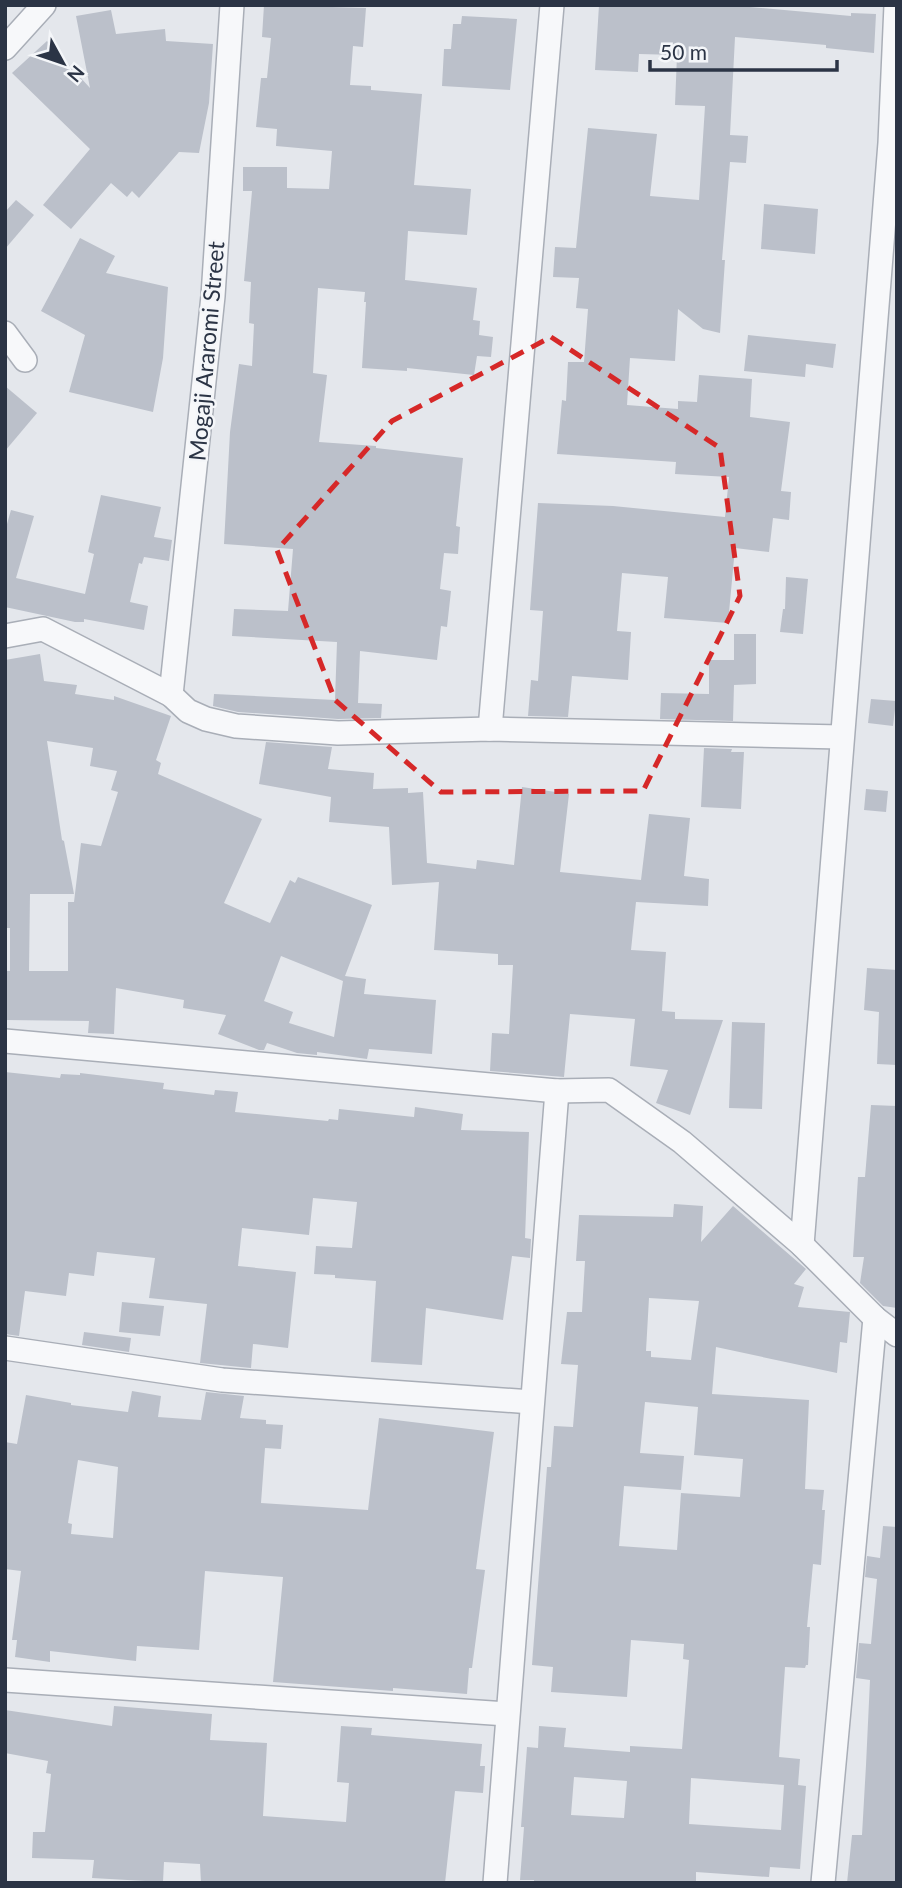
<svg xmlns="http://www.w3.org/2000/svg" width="902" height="1888" font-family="Lato,sans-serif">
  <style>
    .building { fill: #bbc0ca; fill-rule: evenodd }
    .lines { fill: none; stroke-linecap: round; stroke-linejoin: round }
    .minor-casing { stroke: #a9aeb7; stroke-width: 26 }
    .minor { stroke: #f7f8fa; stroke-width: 23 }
    .marked { fill: none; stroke: #d62828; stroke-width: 5; stroke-dasharray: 14 9; stroke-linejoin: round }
    .labels { text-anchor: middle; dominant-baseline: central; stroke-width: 5; stroke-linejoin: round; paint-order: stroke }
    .street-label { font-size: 23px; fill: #2b3445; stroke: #f4f6f9 }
  </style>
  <rect width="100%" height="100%" fill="#e4e7ec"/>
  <g class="building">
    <path d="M264,5L366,8L363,47L353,46L350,85L371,86V90L422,94L414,185L471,189L467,235L408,231L405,280L477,288L473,320L480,321L479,335L493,337L491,357L477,356L474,375L407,368V371L362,368L366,302H364L365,292L318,288L313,373L327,375L319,442L376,446V448L463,458L456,526L460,527L458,554L444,553L440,589L451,591L447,627L441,626L437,660L360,651L358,703L382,704L381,718L338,719L238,712L213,706L214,694L335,700L337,642L232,636L234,609L288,611L293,549L224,544L230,432L239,364L252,366L254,324L249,323L251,282L244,281L252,191H243V167H287V188L329,189L332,151L276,146L277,129L256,127L261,78H267L271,38L262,37Z"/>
    <path d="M599,5H727L851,16V13L876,14L874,53L826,48V45L735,37L730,135L748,136L746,163L730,162L722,260H725L720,333L703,329L678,309L675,361L630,358L627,405L678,409V401L697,402L699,375L752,379L750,417L790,422L781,491L791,492L789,520L773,518L769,552L735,548L728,623L664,618L668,577L622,573L617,631L631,632L628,680L572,676L568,717L528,716L531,680L538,681L543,611L530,610L538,503L613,506L725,517L729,477L675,474L676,462L557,454L562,400L566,401L568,362H584L588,309L576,308L579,278L553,277L555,247L576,248L588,128L657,134L650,196L699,200L705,106L675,105L677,55L639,54L638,72L595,70Z"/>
    <path d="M111,10L116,34L165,29L166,41L213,44L209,103L199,153L179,152L139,198L132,191L127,197L111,183L71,229L43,205L90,149L12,73L47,41L90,88L76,16Z"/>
    <path d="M462,16L517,19L510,90L442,86L444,49H451L453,24H461Z"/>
    <path d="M16,200L34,215L5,249V212Z"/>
    <path d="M764,204L818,209L815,254L761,249Z"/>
    <path d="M80,238L115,256L106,273L168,287L163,358L153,412L69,392L85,335L41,311Z"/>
    <path d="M748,335L836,344L833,368L806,364L805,377L744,371Z"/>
    <path d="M5,386L37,413L5,451Z"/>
    <path d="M101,495L161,507L154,537L172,540L169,561L144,557L142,564L139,563L130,602L148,606L144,630L84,619V622H75L5,607V531L11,510L34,516L16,578L85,594L94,554L88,552Z"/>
    <path d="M786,577L808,579L803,634L780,632L783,609H785Z"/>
    <path d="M734,634H756V684L734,685L733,721L660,719L661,693L709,694V660H734Z"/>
    <path d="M40,654L44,681L77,685L75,694L114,700V696L171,716L156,760L161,763L158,774L262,819L224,903L270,923L290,880L295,883L298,877L372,905L345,976L366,979L364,994L436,1000L432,1054L369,1049L367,1059L317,1052V1055L297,1053L267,1043L264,1050H259L218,1034L226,1015L183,1008L184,1000L116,988L114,1034L88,1033L89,1021L5,1020V971H10V928H5V660ZM47,741L93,748L90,766L117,771L111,790L118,792L101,846L81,843L74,902H68V971H29L30,894H74L64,841L62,840ZM281,956L343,981L334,1037L289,1023L293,1012L264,1001Z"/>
    <path d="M871,699L896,701L893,726L868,723Z"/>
    <path d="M266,742L332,747L328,769L374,773L373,789L408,788V793L423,792L427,863L476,869L477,860L514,865L522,787L569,794L560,872L641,880L649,814L690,818L684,876L709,879L708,906L636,902L631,950L666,952L662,1011L675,1012V1019L723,1020L690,1115L656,1103L668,1070L630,1066L635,1019L570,1014L564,1077L490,1071L492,1033L509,1034L513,965H498V954L434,950L439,882L392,885L389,827L329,822L331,797L259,784Z"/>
    <path d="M704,748L732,749L731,752H744L741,809L701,807Z"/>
    <path d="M866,789L888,791L886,812L864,810Z"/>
    <path d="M867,968L897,970V1065L877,1064L879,1012L864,1010Z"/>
    <path d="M732,1022L765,1023L762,1109L729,1108Z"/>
    <path d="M5,1072L60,1078L61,1074L80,1075V1073L164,1083L163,1089L214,1095L215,1090L238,1092L235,1112L328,1121L329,1119L338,1120L339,1109L414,1117L415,1107L463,1114L461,1130L529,1132L525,1238L531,1239L530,1258L512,1256L503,1320L426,1308L422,1365L371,1362L376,1281L335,1278V1275L314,1274L316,1246L352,1248L357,1202L313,1198L309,1235L242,1228L238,1266L296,1272L288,1348L253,1344L251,1368L200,1363L207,1304L149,1298L155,1258L97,1252L94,1276L69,1273L66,1296L25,1291L19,1336L5,1334Z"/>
    <path d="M871,1105L897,1106V1308L883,1306L860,1283L864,1257H853L858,1177H865Z"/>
    <path d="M674,1204L703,1206L701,1242L733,1206L806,1269L794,1284L804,1287L798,1307L850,1312L847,1343L840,1342L837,1373L716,1347L712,1394L809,1400L805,1489L824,1490L822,1510H825L821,1565L813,1564L807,1627H810L808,1665H806L805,1668L785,1667L779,1757L800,1759L798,1785L806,1786L800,1869L770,1867L769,1877L696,1872V1883H534V1880H520L524,1827H521L527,1747L538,1748L539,1726L566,1728L564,1747L630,1752V1746L682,1749L689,1660L683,1659L684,1644L631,1640L627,1697L551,1692L553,1667L532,1665L547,1467H551L554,1426L573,1427L578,1365L561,1364L567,1312H582L585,1261H576L579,1215L673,1217ZM649,1298L699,1301L691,1360L651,1357V1351H646ZM645,1402L698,1407L694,1455L743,1459L740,1497L681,1493L677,1550L619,1546L624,1486L681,1490L684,1456L640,1453ZM574,1777L627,1781L624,1818L571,1815ZM691,1778L784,1785L781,1830L689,1824Z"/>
    <path d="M122,1302L164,1306L160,1336L119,1332Z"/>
    <path d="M84,1332L131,1338L129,1352L82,1345Z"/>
    <path d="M132,1391L161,1396L158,1417L201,1420L206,1392L244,1396L240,1418L266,1420V1424L283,1425L281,1449L265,1448L261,1503L368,1510L379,1418L494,1432L476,1569L485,1570L472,1668H469L467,1694L393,1688V1691L273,1682L283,1577L205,1571L199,1650L137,1646L136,1661L50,1651V1662L15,1657L17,1640H12L21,1571L5,1569V1442L17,1444L26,1395L71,1403V1405L128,1412ZM78,1460L118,1467L113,1538L71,1534L72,1524L68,1523Z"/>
    <path d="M883,1526L897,1527V1883H847L852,1835H862L866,1765L870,1680L856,1678L859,1643L871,1644L877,1579L865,1577L867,1556L880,1558Z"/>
    <path d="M114,1706L212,1714L210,1740L267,1743L263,1816L346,1822L349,1783L337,1782L341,1726L372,1728L371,1735L482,1744L480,1766H485L483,1793L455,1791L445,1883H201L200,1864L164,1862L163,1882L92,1878L94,1860L32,1858L33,1832H45L51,1774L46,1773L48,1761L5,1753V1710L112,1726Z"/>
  </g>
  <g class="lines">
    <defs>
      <g id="minor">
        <path d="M5,48L44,5"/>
        <path d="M5,333L25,360"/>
        <path d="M5,636L43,629L171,695L188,711L206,719L236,726L338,733L490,729L841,737"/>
        <path d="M171,695L213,296L232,5"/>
        <path d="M490,729L552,5"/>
        <path d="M5,1041L557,1091L609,1090L682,1142L802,1245L875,1318L897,1335"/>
        <path d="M802,1245L890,143L896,5"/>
        <path d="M5,1348L222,1380L532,1402"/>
        <path d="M5,1680L507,1714"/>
        <path d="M495,1883L557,1091"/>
        <path d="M823,1883L875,1318"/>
      </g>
    </defs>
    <use href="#minor" class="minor-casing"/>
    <use href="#minor" class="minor"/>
  </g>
  <path class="marked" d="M551,337L720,448L740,596L643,791L441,792L335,700L277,550L392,421Z"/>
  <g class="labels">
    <g class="street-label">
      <text transform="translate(206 351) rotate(-85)">Mogaji Araromi Street</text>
    </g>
  </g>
  <rect width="902" height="1888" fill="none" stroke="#2b3445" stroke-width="14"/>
  <g transform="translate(63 63) rotate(130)" stroke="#f4f6f9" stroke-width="5" paint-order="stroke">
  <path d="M0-5L12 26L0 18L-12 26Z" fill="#2b3445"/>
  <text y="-10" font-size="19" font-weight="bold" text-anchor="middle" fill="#2b3445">N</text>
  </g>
  <path d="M650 60v10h187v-10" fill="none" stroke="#2b3445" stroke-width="3.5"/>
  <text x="660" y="60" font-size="21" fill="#2b3445" stroke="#f4f6f9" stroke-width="5" paint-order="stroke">50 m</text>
</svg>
